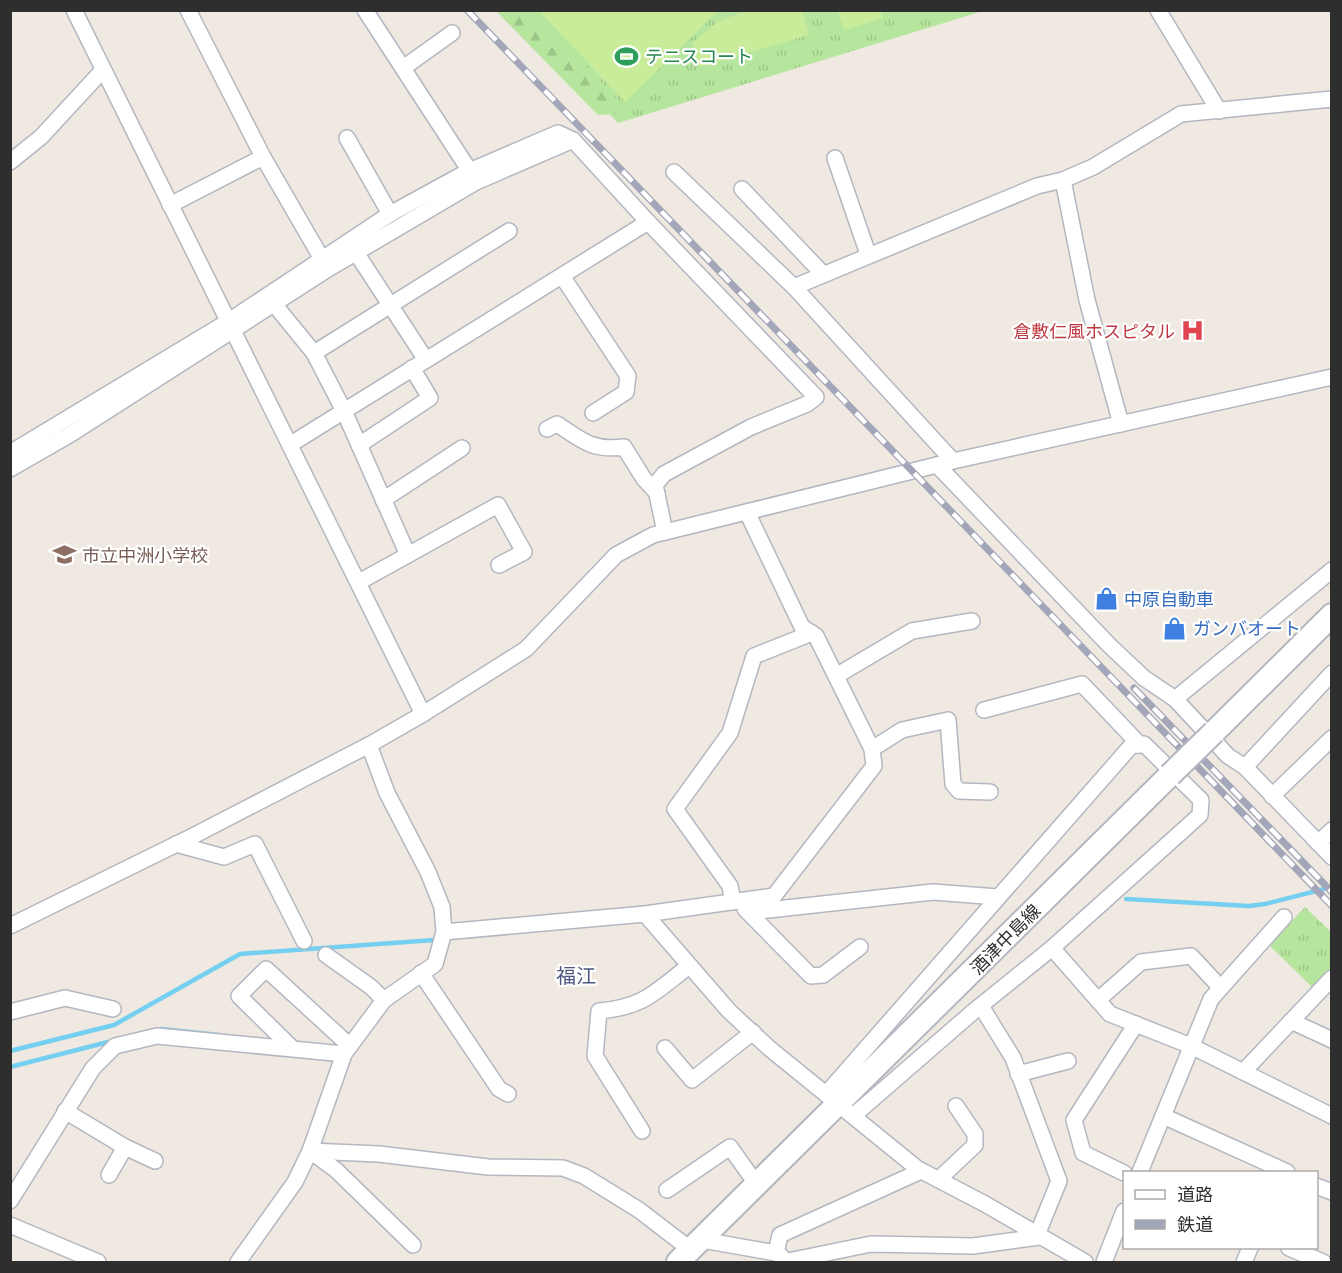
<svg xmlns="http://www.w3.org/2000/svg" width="1342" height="1273" font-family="'Exo 2','Noto Sans JP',sans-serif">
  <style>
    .grass { fill: url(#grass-tufts) }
    .forest { fill: url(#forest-firs) }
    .pitch { fill: #c9ec9a }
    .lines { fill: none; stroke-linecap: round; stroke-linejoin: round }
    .stream { stroke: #75cff0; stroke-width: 4.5 }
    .minor-casing { stroke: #b4b7c1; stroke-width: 18 }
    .secondary-casing { stroke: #b4b7c1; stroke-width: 26 }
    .minor { stroke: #fff; stroke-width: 15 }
    .secondary { stroke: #fff; stroke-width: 22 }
    .rail-casing { stroke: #a3a6b8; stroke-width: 7 }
    .rail { stroke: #fff; stroke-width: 4.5; stroke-dasharray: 14; stroke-linecap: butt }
    .secondary-bridge-casing { stroke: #b4b7c1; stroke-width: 26; stroke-linecap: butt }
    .secondary-bridge { stroke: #fff; stroke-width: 22 }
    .labels { text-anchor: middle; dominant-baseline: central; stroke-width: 4.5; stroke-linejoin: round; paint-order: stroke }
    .leisure-label { font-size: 18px; fill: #27864d; stroke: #fff; text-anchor: start }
    .health-label { font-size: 18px; fill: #be3a42; stroke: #fff; text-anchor: end }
    .education-label { font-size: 18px; fill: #785e54; stroke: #fff; text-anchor: start }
    .shop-label { font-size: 18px; fill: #366cbe; stroke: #fff; text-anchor: start }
    .street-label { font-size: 18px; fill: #2e2e2e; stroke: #fff }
    .neighbourhood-label { font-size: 20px; fill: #4d5680; stroke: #fff }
  </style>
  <defs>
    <pattern id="grass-tufts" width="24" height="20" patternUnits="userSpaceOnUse" patternTransform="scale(1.5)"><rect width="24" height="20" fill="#b6e59e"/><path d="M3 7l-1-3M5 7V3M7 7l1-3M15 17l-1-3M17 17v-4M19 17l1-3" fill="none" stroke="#9dc588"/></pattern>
    <pattern id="forest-firs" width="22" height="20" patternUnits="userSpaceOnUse" patternTransform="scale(1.5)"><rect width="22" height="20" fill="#b6e59e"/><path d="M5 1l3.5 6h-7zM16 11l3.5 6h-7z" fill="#9dc588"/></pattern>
  </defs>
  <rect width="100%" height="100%" fill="#efe9e1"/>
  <g class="grass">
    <path d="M509,11H983L618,123Z"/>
    <path d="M1305,907L1331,932V969L1313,988L1269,945Z"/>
  </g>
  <path class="forest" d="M496,11H534L618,100L615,114L598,115Z"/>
  <g class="pitch">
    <path d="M750,10L802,11L809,35L700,67L692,43L719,21Z"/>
    <path d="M539,11H718L625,102Z"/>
    <path d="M838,11H880L883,18L844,30Z"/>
  </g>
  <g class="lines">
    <g class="stream">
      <path d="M1126,899L1249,906L1265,904L1332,887"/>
      <path d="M161,1029L219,1035"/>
      <path d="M10,1051L114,1025L240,954L434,940"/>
      <path d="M10,1067L112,1041"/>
    </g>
    <defs>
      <g id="minor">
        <path d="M74,10L423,714"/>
        <path d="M188,10L263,157L326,266"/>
        <path d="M365,10L475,179"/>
        <path d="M1158,10L1219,111"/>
        <path d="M403,68L452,33"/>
        <path d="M347,138L390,214"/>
        <path d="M835,158L868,254"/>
        <path d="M10,162L41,137L102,71"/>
        <path d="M674,172L794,287"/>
        <path d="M1063,180L1087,300L1121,424"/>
        <path d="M742,189L823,274"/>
        <path d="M170,205L263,157"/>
        <path d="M648,222L816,397L807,404L751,427L664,474L655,485L665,532"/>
        <path d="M357,254L426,360"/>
        <path d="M562,276L628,376L626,392L593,413"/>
        <path d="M274,304L314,353L344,411L408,555"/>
        <path d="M314,353L509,231"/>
        <path d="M547,429L557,424C583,441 592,451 624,447L644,479L657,493"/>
        <path d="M359,445L430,398L412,368"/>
        <path d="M10,453L229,321L390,214L465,173L558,133L573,140"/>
        <path d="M953,461L794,287L1037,186L1063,180L1093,167L1181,114L1332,99"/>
        <path d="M937,465L1109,645L1144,678L1175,699L1228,756L1245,767L1332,673"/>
        <path d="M10,469L71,434L328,269L476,182L573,140L648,222L291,444"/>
        <path d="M383,500L462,448"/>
        <path d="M359,582L498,505L524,552L499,565"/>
        <path d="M836,676L912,631L972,621"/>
        <path d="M1175,699L1332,570"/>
        <path d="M984,710L1082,684L1140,745"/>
        <path d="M872,749L902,730L948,720L953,784L959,791L990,792"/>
        <path d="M1245,767L1332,857"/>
        <path d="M1272,796L1332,738"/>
        <path d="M1318,843L1332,830"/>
        <path d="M176,844L224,857L255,844L304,941"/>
        <path d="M733,902L730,886L675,809L730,733L754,656L812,633"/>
        <path d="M745,909L811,976L823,975L860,947"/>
        <path d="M749,912L933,892L998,897"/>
        <path d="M645,914L729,1011L769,1048L918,1169L985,1204L1085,1262"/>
        <path d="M10,926L193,836L369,745L423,714L526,649L616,555L653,535L953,461L1332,377"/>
        <path d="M444,932L645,914L774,896L874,766L872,749L816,636L802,627L747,512"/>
        <path d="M1052,948L1110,1014L1191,1046L1332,1116"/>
        <path d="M326,955L371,987L384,1000"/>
        <path d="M421,973L499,1089L508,1094"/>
        <path d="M1098,1000L1141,962L1191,956L1220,987"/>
        <path d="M981,1006L1013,1058L1059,1181L1037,1235"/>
        <path d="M10,1012L65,998L113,1009"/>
        <path d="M1291,1021L1332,1040"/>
        <path d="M291,1047L239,996L266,969L350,1046"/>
        <path d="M665,1048L692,1080L753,1032"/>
        <path d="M1243,1072L1332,978"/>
        <path d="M1018,1074L1068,1061"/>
        <path d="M827,1093L1131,746L1144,744L1201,800L1200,815L1052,948L974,1011L853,1116"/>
        <path d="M65,1111L125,1147L155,1161"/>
        <path d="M1163,1116L1287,1172"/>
        <path d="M642,1131L595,1056L599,1011C644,1007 655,992 689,966"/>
        <path d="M310,1151L379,1154L488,1167L563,1168L584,1176L639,1210L691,1250"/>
        <path d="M310,1151L336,1170L413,1245"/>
        <path d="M1140,1172L1211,999L1284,917"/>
        <path d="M1124,1173L1083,1153L1074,1120L1136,1024"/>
        <path d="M109,1175L125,1147"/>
        <path d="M939,1179L975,1145V1134L956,1106"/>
        <path d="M1316,1186L1332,1192"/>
        <path d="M667,1190L730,1147L757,1185"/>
        <path d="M10,1201L93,1068L115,1046L157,1036L344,1054"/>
        <path d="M10,1225L98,1262"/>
        <path d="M702,1240L776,1253L782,1257"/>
        <path d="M1289,1248L1323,1262"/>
        <path d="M776,1253L780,1235L921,1171"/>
        <path d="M788,1261L871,1244L973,1246L1039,1237"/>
        <path d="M238,1262L295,1182L310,1151L344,1054L384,1000L435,964L444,932L442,907L428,872L387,793L369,745"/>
        <path d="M1104,1262L1124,1211"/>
        <path d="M1244,1262L1250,1248"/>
      </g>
      <g id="secondary">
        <path d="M1214,732L1332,615"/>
        <path d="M678,1262L1170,775"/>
      </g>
    </defs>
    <use href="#minor" class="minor-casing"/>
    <use href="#secondary" class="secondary-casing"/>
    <use href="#minor" class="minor"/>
    <use href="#secondary" class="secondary"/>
    <defs>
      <g id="rail">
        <path d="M467,10L1332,906"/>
        <path d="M1134,688L1332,892"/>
      </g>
    </defs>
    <use href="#rail" class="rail-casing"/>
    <use href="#rail" class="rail"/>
    <defs>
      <path id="secondary-bridge" d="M1170,775L1214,732"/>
    </defs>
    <use href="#secondary-bridge" class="secondary-bridge-casing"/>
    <use href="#secondary-bridge" class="secondary-bridge"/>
  </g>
  <defs>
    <symbol id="stadium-bare" viewBox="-9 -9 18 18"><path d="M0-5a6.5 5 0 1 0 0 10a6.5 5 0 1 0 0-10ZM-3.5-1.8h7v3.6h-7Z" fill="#2e9e5b" stroke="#fff" stroke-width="2.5" paint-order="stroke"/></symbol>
    <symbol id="hospital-bare" viewBox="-9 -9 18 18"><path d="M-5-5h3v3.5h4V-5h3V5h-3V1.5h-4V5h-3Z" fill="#e0444e" stroke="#fff" stroke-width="2.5" paint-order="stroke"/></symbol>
    <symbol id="school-bare" viewBox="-9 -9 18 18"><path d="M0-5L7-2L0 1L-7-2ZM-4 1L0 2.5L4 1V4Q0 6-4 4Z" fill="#8d6e63" stroke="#fff" stroke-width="2.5" paint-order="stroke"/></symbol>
    <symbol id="shop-bare" viewBox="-9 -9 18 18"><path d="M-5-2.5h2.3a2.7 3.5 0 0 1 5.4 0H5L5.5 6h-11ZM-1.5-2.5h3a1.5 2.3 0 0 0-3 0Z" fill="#3f7fe0" stroke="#fff" stroke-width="2.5" paint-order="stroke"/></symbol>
  </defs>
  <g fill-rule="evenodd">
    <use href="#stadium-bare" x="610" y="40" width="33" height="33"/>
    <use href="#hospital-bare" x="1176" y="314" width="33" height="33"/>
    <use href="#school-bare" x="48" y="538" width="33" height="33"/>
    <use href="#shop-bare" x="1090" y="582" width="33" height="33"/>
    <use href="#shop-bare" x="1158" y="612" width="33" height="33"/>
  </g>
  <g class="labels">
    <g class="leisure-label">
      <text x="645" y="56">テニスコート</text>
    </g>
    <g class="health-label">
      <text x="1175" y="331">倉敷仁風ホスピタル</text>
    </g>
    <g class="education-label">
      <text x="82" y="555">市立中洲小学校</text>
    </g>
    <g class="shop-label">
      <text x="1124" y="599">中原自動車</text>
      <text x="1193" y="628">ガンバオート</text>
    </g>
    <g class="street-label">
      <text transform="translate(1005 939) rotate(-45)">酒津中島線</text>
    </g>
    <g class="neighbourhood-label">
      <text x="576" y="975">福江</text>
    </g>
  </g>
  <rect width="1342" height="1273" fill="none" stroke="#2e2e2e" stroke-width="24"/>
  <rect x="1123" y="1171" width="195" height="78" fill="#ffffff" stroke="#ababab" stroke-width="1.5"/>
  <rect x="1135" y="1190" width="30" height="9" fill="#ffffff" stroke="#ababab" stroke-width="1.5"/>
  <text x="1177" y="1201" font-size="18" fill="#2e2e2e">道路</text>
  <rect x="1135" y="1220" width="30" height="9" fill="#a3a6b8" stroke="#ababab" stroke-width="1.5"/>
  <text x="1177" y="1231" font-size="18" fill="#2e2e2e">鉄道</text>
</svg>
